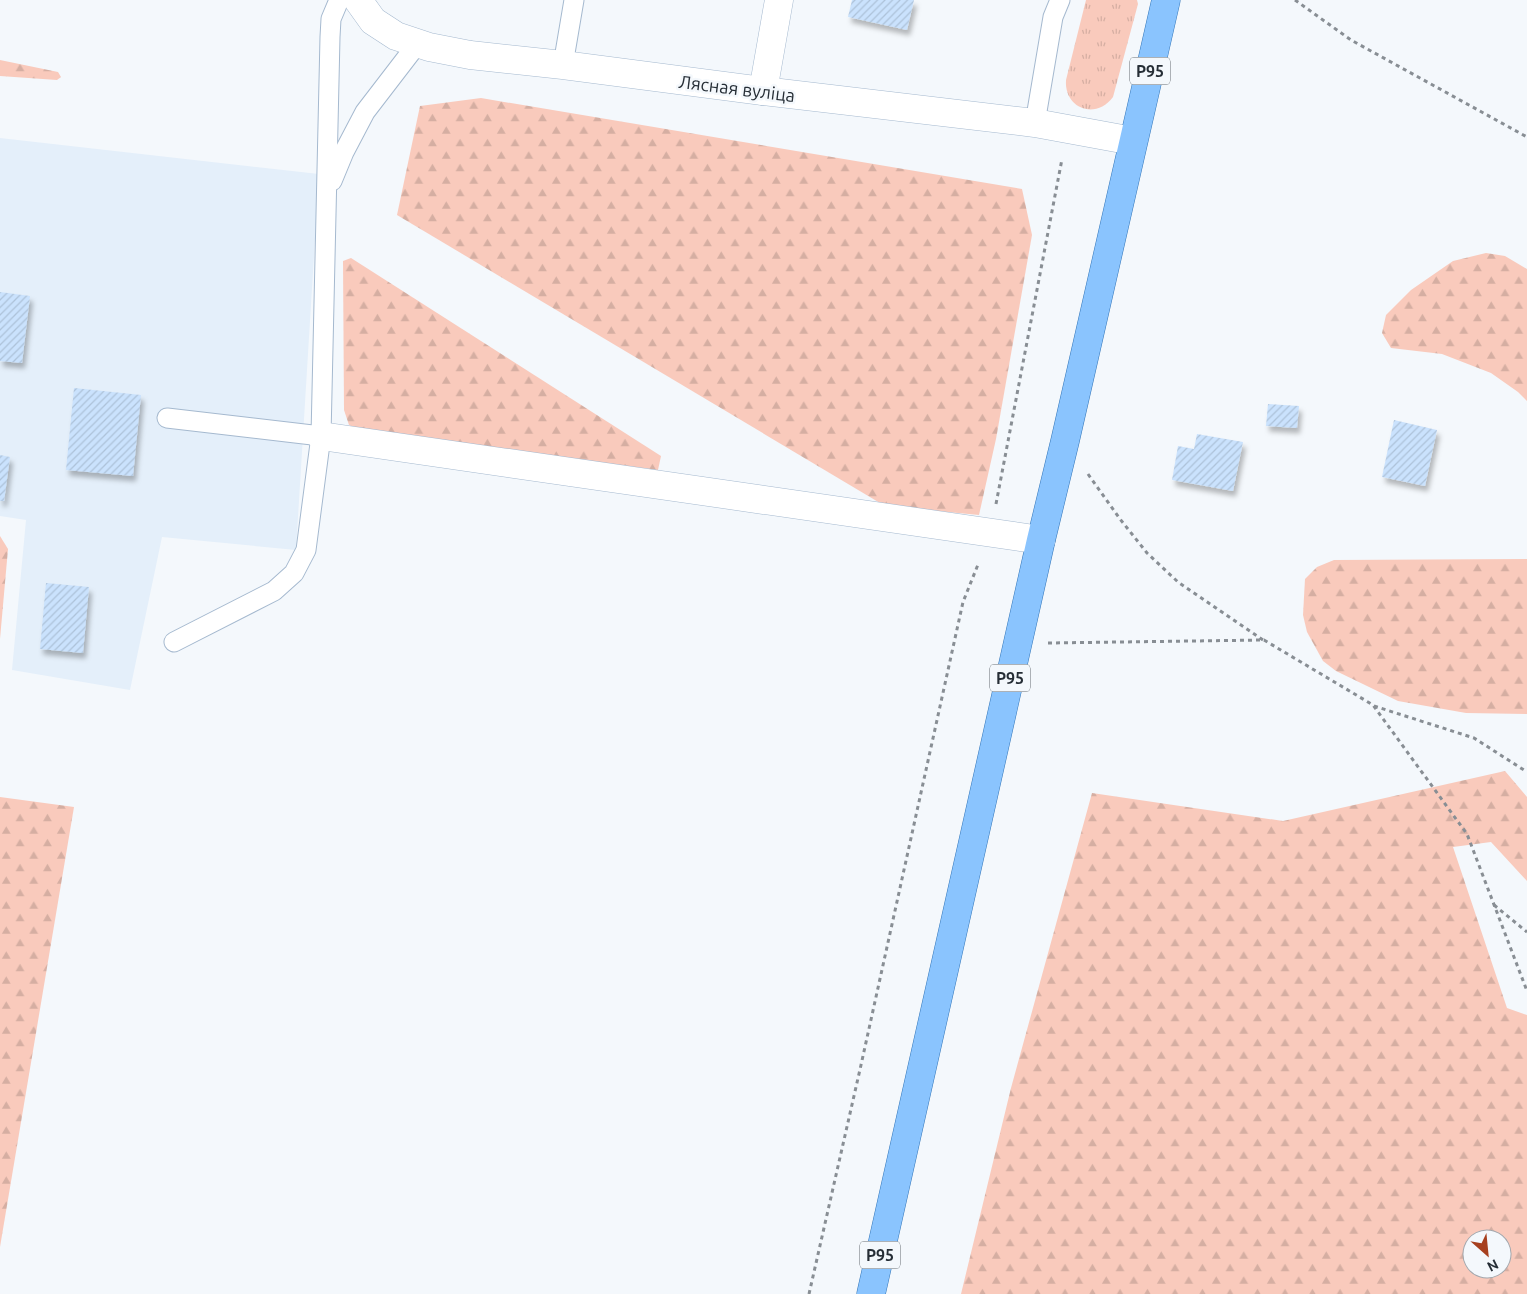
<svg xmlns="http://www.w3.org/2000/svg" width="1527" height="1294" font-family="Ubuntu,sans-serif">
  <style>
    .built { fill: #e4effa }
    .grass { fill: url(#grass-tufts) }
    .forest { fill: url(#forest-firs); fill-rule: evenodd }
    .building { fill: url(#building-hatch); filter: url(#shadow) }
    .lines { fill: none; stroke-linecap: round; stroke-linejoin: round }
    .lane-casing { stroke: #a5b9cf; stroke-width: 21 }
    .street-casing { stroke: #a5b9cf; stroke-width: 29 }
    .primary-casing { stroke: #3476b8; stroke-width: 29 }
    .path { stroke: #888e94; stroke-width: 3; stroke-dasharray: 4 4; stroke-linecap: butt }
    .lane { stroke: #fff; stroke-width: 19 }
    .street { stroke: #fff; stroke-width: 28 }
    .primary { stroke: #8ac4fe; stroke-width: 28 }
    .labels { text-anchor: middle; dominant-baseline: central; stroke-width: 5; stroke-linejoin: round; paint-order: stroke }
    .shield { fill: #f4f8fc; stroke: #646b71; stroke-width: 1 }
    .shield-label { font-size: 16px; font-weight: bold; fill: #262e36 }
    .street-label { font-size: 18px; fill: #262e36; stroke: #f4f8fc }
  </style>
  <defs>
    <pattern id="grass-tufts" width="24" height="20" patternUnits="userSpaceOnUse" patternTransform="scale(1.25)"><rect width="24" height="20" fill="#f9cabc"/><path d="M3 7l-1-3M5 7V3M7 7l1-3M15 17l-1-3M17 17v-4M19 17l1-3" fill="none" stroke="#d5aea2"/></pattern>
    <pattern id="forest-firs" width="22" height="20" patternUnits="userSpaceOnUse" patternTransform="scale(1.25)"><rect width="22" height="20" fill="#f9cabc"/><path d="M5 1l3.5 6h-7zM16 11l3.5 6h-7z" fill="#d5aea2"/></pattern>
    <pattern id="building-hatch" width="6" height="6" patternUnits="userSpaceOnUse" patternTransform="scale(1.25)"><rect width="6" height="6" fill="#cae2fd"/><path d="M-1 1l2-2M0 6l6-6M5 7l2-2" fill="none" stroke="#adc2d9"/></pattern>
    <filter id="shadow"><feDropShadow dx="3" dy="5.5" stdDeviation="2.5" flood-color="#0004"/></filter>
  </defs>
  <rect width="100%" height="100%" fill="#f4f8fc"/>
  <path class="built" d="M0,138L319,174L296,550L162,537L130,690L12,670L26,520L0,516Z"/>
  <path class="grass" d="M1086,0H1137L1138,4L1113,97C1096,120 1064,109 1066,80Z"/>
  <g class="forest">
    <path d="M0,60L58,72L61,77L57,80L0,76Z"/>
    <path d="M481,98L1022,189L1032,235L996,439L979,515L885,506L397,215L420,106Z"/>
    <path d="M1486,253L1505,256L1527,269V401L1518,392L1491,373L1442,354L1391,348L1382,333L1386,315L1411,290L1453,261Z"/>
    <path d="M351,258L661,456L658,470L361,431L349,425L344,410L343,261Z"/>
    <path d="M0,536L8,549L0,639Z"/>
    <path d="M1527,559V714L1466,713L1398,701L1336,671L1323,661L1307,632L1303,615L1305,579L1317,567L1334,560Z"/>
    <path d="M1505,771L1527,797V881L1491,842L1453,847L1507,1008L1527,1015V1294H961L1011,1088L1092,793L1283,821ZM1472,1239H1502V1269H1472Z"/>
    <path d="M0,797L74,807L0,1247Z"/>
  </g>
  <g class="building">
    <path d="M852,0H914L907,30L848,17Z"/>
    <path d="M0,292L30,296L22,363L0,361Z"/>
    <path d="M74,388L141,395L133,476L66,470Z"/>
    <path d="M1268,404L1299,406L1297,428L1266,426Z"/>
    <path d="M1394,420L1437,430L1425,486L1382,477Z"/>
    <path d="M1197,434L1243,442L1233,491L1172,480L1178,446L1194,449Z"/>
    <path d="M0,455L10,457L4,501H0Z"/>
    <path d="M46,583L89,587L83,653L40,649Z"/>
  </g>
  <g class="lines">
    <defs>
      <g id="lane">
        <path d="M563,65L574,0"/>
        <path d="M1035,123L1053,17L1060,0"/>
        <path d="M332,181L344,152L365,112L418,43"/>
        <path d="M167,418L321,436"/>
        <path d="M174,642L274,591L294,573L306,550L321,436L330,37L331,19L339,0"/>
      </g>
      <g id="street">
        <path d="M358,0L373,21L396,36L429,47L470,55L563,65L763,91L1035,123L1133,141"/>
        <path d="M763,91L779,0"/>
        <path d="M321,436L1041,540"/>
      </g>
      <path id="primary" d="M871,1294L1041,540L1065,441L1166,0"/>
    </defs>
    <use href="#lane" class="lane-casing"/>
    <use href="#street" class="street-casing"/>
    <use href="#primary" class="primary-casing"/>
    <g class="path">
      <path d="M1295,0L1351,40L1527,137"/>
      <path d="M1088,474L1120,519L1147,553L1178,582L1263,640"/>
      <path d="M996,504L1062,159"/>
      <path d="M1048,643L1264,640L1373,705L1467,834L1527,991"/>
      <path d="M1374,706L1474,738L1527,772"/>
      <path d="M1494,905L1527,932"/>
      <path d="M809,1294L861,1065L963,602L979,562"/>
    </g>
    <use href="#lane" class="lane"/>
    <use href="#street" class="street"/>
    <use href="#primary" class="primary"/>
  </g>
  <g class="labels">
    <g class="shield">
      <rect x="1130" y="57.5" width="40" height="27" rx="4"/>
      <rect x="990" y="664.5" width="40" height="27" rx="4"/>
      <rect x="860" y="1241.5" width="40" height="27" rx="4"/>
    </g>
    <g class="shield-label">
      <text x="1150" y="71">Р95</text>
      <text x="1010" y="678">Р95</text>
      <text x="880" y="1255">Р95</text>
    </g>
    <g class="street-label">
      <text transform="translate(737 88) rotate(7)">Лясная вуліца</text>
    </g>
  </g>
  <g transform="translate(1487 1254) rotate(153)"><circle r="24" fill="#f4f8fc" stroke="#a2a7ad"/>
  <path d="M0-4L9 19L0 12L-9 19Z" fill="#a7401f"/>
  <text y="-8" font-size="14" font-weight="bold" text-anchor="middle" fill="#262e36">N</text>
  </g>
</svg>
